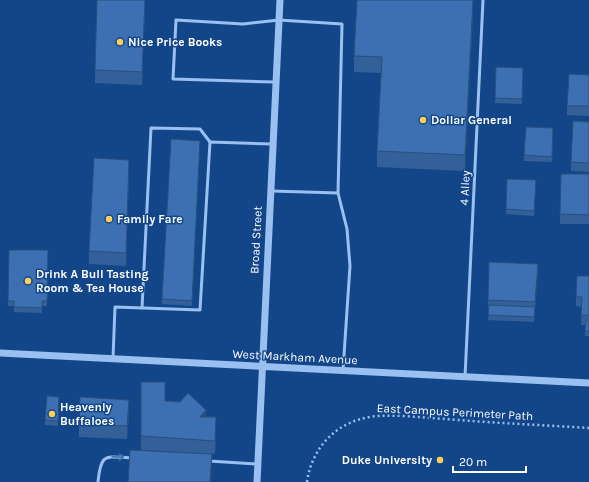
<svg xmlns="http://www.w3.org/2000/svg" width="589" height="482" font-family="Karla,sans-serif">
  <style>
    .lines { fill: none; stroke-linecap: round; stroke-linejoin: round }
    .path { stroke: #99c0f0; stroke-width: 2.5; stroke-dasharray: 2 3; stroke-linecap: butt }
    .service { stroke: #99c0f0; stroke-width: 3 }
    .tertiary { stroke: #99c0f0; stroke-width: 7 }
    .wall { fill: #346099 }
    .shaded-wall { fill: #2a4e7d }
    .building { fill: #3c70b2; stroke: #2a4e7d }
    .oneway { stroke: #4271ad }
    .poi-dot { fill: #ffcf58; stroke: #134689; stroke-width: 1.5 }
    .labels { text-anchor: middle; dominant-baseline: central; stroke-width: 3; stroke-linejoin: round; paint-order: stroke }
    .poi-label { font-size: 12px; font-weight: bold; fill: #fff; stroke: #134689; text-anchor: start }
    .street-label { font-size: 12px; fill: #fff; stroke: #134689 }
  </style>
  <rect width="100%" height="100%" fill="#134689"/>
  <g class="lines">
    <path class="path" d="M307,482C311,452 331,427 361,419C383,412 423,418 446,419C494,423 541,425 589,428"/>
    <g class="service">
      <path d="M272,191L338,193L342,24L279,20L243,24L176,20L173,79L275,82"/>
      <path d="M338,193L347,229L350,266L343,370"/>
      <path d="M142,308L151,128L200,129L210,142"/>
      <path d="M113,358L115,307L200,310L210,142L272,144"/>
      <path d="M465,377L483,0"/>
      <path d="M209,461L257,464"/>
      <path d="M98,482C101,451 106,457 133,458"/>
    </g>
    <g class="tertiary">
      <path d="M0,353L589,383"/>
      <path d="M257,482L280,0"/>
    </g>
  </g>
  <g class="wall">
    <path d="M145,0L142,85L95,83V70Z"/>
    <path d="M473,14L465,171L377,167V151L381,73L354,72V56Z"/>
    <path d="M496,67L523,68L522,104L495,103Z"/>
    <path d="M589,75V116L567,115V106Z"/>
    <path d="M589,122V172L571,171V162Z"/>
    <path d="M553,128L552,162L524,161V155Z"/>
    <path d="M200,146L192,306L162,304V299Z"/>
    <path d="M129,173L126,266L89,264V251Z"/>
    <path d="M561,174H589V224H560Z"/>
    <path d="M507,179L536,186L534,216L506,214Z"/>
    <path d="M9,250H48L47,306H42V313L14,312V306H8Z"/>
    <path d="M538,273L534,322L488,320L489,310H488V300Z"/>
    <path d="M589,276V336H585V325H581L582,307L576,306V297Z"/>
    <path d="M141,382L165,401L206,417L216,431L215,454L141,450Z"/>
    <path d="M59,402L58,426L45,425V420Z"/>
    <path d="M129,413L127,439L79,437V424Z"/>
  </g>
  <g class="shaded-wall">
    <path d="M145,0L142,85V72Z"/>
    <path d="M473,0V14L465,171V155Z"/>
    <path d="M129,160V173L126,266V253Z"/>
    <path d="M538,264V273L534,322L535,302Z"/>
    <path d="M129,400V413L127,439V426Z"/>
    <path d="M206,410V423L200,417Z"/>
    <path d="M216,417V431L215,454V441Z"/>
    <path d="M212,454V468L211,482H210Z"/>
  </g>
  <g class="building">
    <path d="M97,0H145L142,72L95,70Z"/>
    <path d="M357,0H473L465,155L377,151L382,57L354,56Z"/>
    <path d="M496,67L523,68L522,99L495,98Z"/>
    <path d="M569,74L589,75V106H567Z"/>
    <path d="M573,121L589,122V163L571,162Z"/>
    <path d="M526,127L553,128L552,157L524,155Z"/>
    <path d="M171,139L200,141L192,301L162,299Z"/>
    <path d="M94,158L129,160L126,253L89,251Z"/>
    <path d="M561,174H589V215L560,214Z"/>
    <path d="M507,179L536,180L534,211L506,209Z"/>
    <path d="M9,250H48L47,301H42V308L14,307V301H8Z"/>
    <path d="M489,262L538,264L535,302L488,300Z"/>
    <path d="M577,276H589V315H581L582,297H576Z"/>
    <path d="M489,305L535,307L534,317L488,315Z"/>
    <path d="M586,320H589V331H585Z"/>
    <path d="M141,382H165V401L180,402L188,393L206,410L200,417H216L215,441L141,436Z"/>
    <path d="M47,396L59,397L58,421L45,420Z"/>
    <path d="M80,397L129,400L127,426L79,424Z"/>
    <path d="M130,450L212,454L210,482H128Z"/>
  </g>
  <defs><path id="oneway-shaft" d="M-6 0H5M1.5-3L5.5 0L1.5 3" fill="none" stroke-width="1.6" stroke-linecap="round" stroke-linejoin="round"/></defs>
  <use class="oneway" href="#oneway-shaft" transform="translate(118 457) rotate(2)"/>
  <g class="poi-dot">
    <circle cx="120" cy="42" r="4"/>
    <circle cx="423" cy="120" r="4"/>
    <circle cx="109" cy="219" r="4"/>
    <circle cx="28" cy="281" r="4"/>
    <circle cx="52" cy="414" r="4"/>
    <circle cx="440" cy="460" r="4"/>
  </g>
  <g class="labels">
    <g class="poi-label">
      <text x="128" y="42">Nice Price Books</text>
      <text x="431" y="120">Dollar General</text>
      <text x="117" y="219">Family Fare</text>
      <text x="36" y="274">Drink A Bull Tasting<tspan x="36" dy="14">Room &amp; Tea House</tspan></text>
      <text x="60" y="407">Heavenly<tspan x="60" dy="14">Buffaloes</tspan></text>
      <text x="432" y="460" text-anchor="end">Duke University</text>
    </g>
    <g class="street-label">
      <text transform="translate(465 188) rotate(-87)">4 Alley</text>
      <text transform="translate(256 240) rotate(-87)">Broad Street</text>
      <text transform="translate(295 357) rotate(3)">West Markham Avenue</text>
      <text transform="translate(455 412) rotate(3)">East Campus Perimeter Path</text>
    </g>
  </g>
  <path d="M453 466v6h73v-6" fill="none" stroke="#ffffff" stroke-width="2"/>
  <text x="459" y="466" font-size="12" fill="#ffffff" stroke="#134689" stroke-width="3" paint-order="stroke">20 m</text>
</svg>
